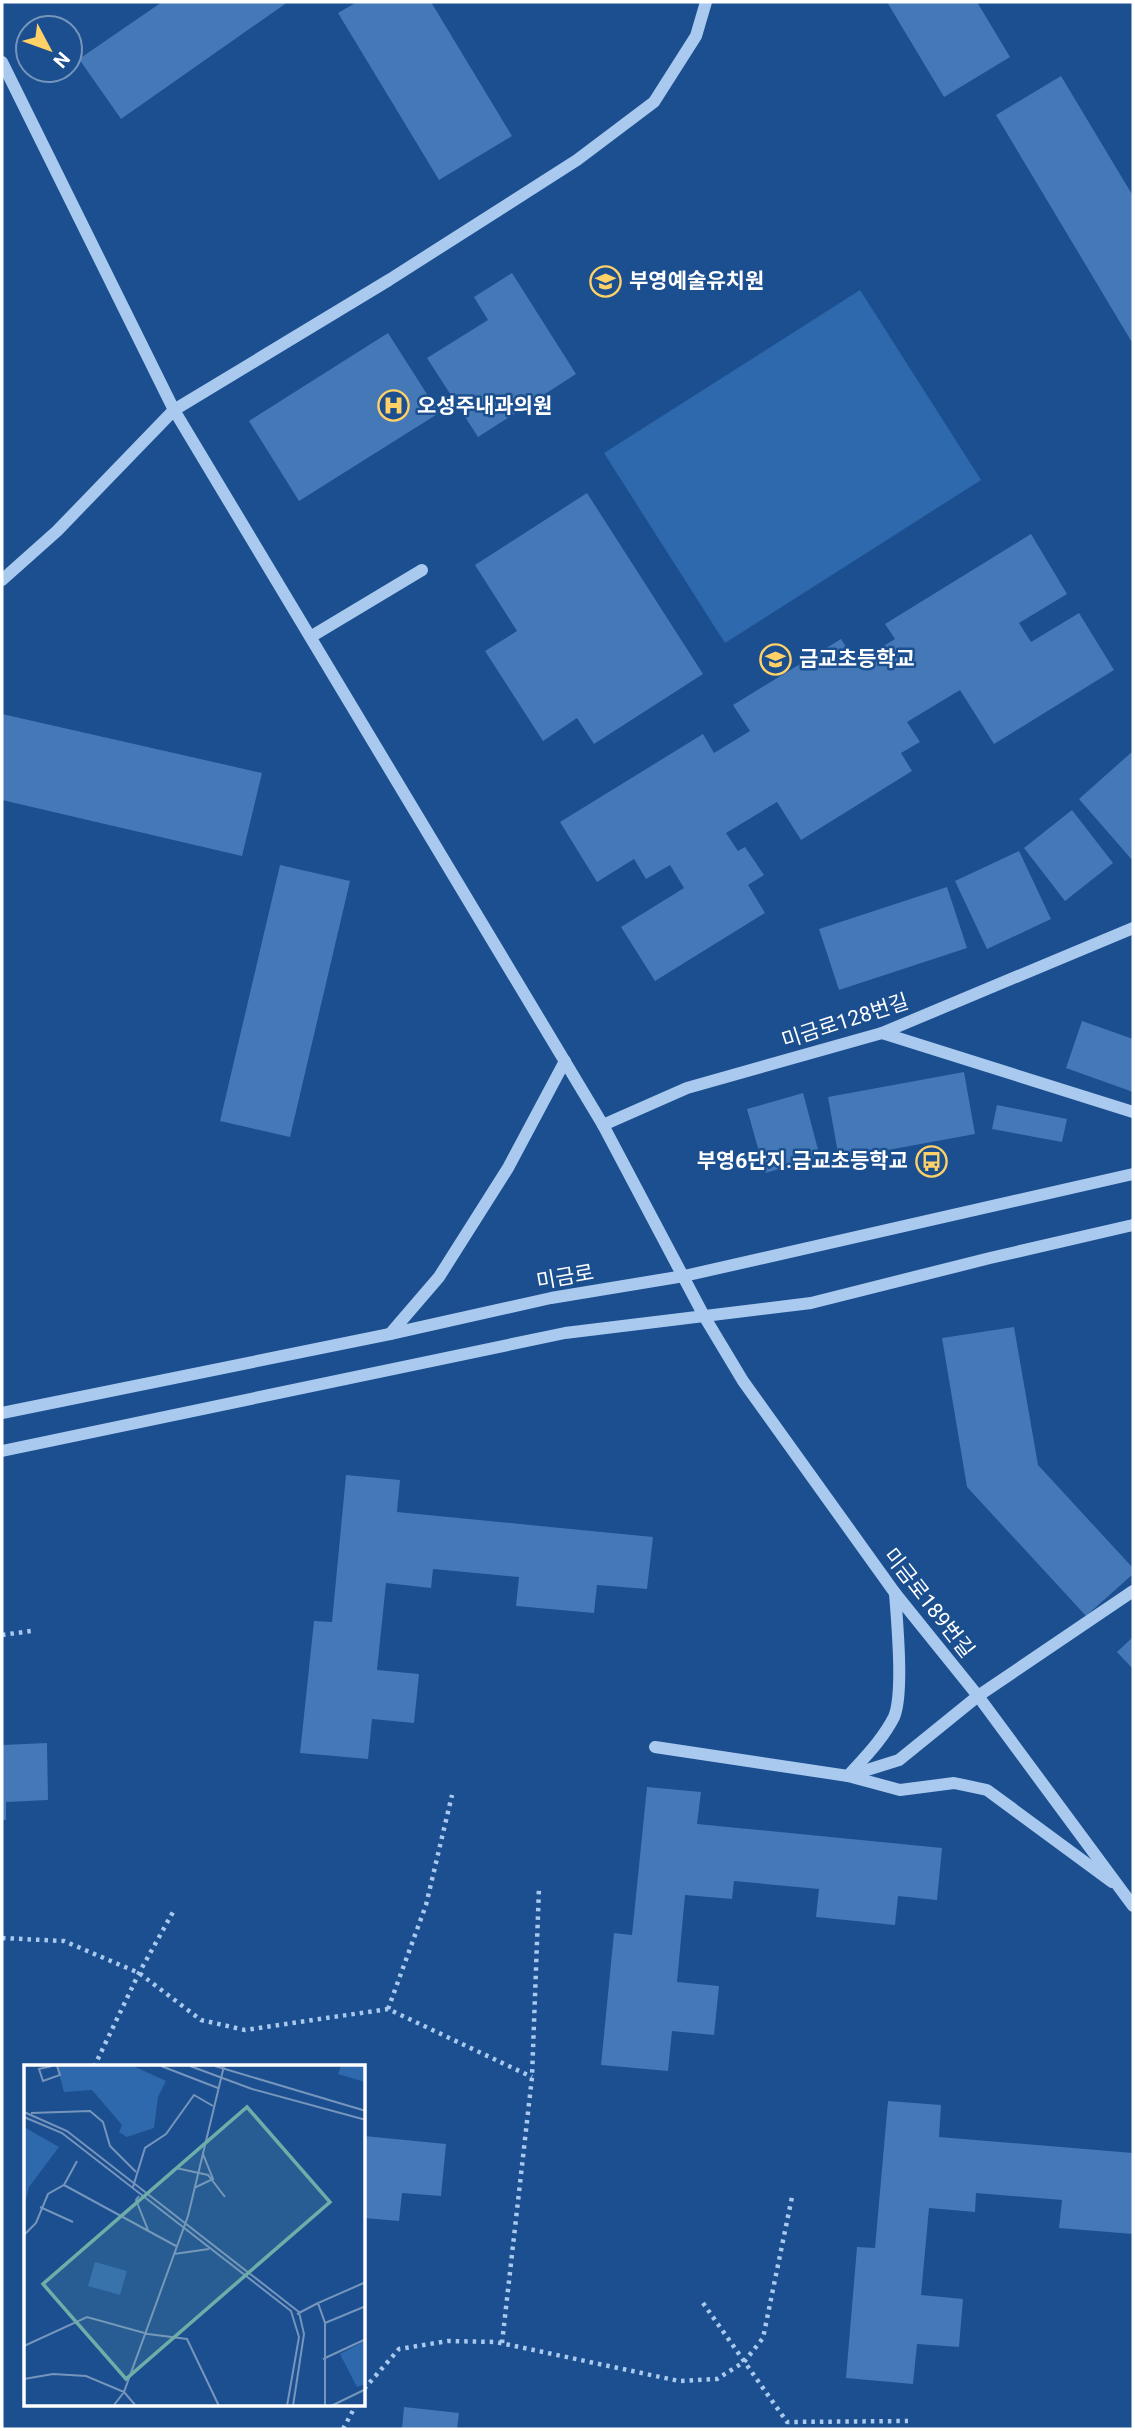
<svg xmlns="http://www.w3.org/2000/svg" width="1135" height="2431" font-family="Roboto,'Noto Sans KR',sans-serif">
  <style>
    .green { fill: #2e69ad }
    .building { fill: #4478b7 }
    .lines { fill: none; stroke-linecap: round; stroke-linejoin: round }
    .path { stroke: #a9c9ee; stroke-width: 4.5; stroke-dasharray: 3.5 5; stroke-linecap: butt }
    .minor { stroke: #a9c9ee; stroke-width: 12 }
    .labels { text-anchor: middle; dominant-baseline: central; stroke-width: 5; stroke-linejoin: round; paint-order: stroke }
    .poi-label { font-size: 21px; font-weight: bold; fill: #fff; stroke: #1b4f8f; text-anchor: start }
    .street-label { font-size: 21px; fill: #fff; stroke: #1b4f8f }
    .inset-road { fill: none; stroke: #7695bc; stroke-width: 2 }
    .view { fill: #6fada8; fill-opacity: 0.15; stroke: #6fada8; stroke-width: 3.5 }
    .inset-edge { fill: none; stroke: #fff; stroke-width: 3.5 }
  </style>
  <rect width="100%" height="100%" fill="#1b4f8f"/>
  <path class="green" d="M860,290L981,480L725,643L604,453Z"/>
  <g class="building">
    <path d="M162,2H284L285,4L121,119L79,59Z"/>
    <path d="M357,2H431L512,136L439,180L338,13Z"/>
    <path d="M887,2H977L1010,57L944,97Z"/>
    <path d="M1061,76L1133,196V344L996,115Z"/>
    <path d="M512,273L576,374L478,437L427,358L488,320L474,297Z"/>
    <path d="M388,333L439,413L299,501L249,421Z"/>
    <path d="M587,493L703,674L594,744L577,718L543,741L485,651L517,631L475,565Z"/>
    <path d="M1031,534L1067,594L1019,623L1031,642L1079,613L1114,670L994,744L960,690L907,722L920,742L901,753L912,771L801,840L777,802L726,833L738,851L745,847L764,875L748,885L765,913L655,981L621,927L684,888L670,865L646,879L634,859L597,882L560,822L703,734L714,753L750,731L733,705L841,639L856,663L895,639L885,624Z"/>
    <path d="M2,714L262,773L242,856L2,800Z"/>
    <path d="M1133,751V861L1079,799Z"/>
    <path d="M1072,810L1113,863L1065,901L1024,848Z"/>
    <path d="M1019,851L1051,919L987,949L955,881Z"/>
    <path d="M280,865L350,881L290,1137L220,1121Z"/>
    <path d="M947,887L967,948L839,990L819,929Z"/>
    <path d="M1082,1021L1133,1039V1092L1066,1068Z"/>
    <path d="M964,1072L975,1134L839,1159L828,1097Z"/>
    <path d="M803,1093L820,1157L765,1173L747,1109Z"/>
    <path d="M997,1105L1067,1119L1062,1142L992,1129Z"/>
    <path d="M1014,1327L1038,1465L1133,1568V1574L1086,1616L967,1487L942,1338Z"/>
    <path d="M346,1475L400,1480L397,1512L653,1537L647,1589L597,1585L594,1613L516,1606L519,1577L433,1569L431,1588L386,1583L377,1670L419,1674L414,1723L372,1719L368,1759L300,1753L314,1621L332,1622Z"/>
    <path d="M1133,1637V1669L1117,1652Z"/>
    <path d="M47,1743L48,1800L6,1802V1820H2V1745Z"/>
    <path d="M647,1787L701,1792L697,1824L942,1848L937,1900L898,1896L895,1925L816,1917L819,1889L734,1881L732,1899L685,1895L677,1982L719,1986L714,2035L672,2031L668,2071L601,2065L614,1933L632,1935Z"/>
    <path d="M888,2101L941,2105L939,2137L1133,2153V2234L1059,2228L1062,2200L976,2193L975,2212L929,2208L921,2295L963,2299L959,2347L917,2344L913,2384L846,2378L857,2247L875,2248Z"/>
    <path d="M364,2136L446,2144L441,2196L402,2193L399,2221L364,2218Z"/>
    <path d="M404,2407L459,2413L457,2429H402Z"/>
  </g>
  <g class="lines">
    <g class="path">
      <path d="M2,1635L31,1631"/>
      <path d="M2,1938L64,1941L139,1973L201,2020L245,2030L388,2009L532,2077"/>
      <path d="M388,2009L426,1905L452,1795"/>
      <path d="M94,2067L139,1973L173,1912"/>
      <path d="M703,2303L787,2422L908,2421"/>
      <path d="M502,2343L532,2077L539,1888"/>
      <path d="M364,2389L399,2349L448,2341L496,2342L679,2381L717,2379L744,2362L763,2338L792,2197"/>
      <path d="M343,2429L356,2405"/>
    </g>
    <g class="minor">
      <path d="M2,62L174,410L603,1125L704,1316L743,1381L895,1593L978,1696L1133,1906"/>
      <path d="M2,580L57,531L174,410L389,280L577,160L654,102L696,36L706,2"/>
      <path d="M312,636L422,570"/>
      <path d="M882,1033L1133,1112"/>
      <path d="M603,1125L687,1088L882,1033L1133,928"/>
      <path d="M390,1334L439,1277L508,1168L565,1061"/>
      <path d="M2,1413L390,1334L551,1298L684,1276L1133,1174"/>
      <path d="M2,1451L565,1333L811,1303L990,1258L1133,1225"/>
      <path d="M895,1593C897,1621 904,1694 894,1717C883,1739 865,1757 848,1776L900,1790L954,1783L987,1790L1112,1882"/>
      <path d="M655,1747L848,1776L899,1760L978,1696L1133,1591"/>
    </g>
  </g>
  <defs>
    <symbol id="school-ring" viewBox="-11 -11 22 22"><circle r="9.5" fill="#1b4f8f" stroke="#ffd166" stroke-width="1.5"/><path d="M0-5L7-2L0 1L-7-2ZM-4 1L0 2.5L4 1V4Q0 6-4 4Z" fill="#ffd166"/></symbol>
    <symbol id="hospital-ring" viewBox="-11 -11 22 22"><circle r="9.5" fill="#1b4f8f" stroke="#ffd166" stroke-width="1.5"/><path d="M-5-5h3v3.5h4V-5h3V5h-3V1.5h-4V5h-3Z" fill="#ffd166"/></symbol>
    <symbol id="bus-ring" viewBox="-11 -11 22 22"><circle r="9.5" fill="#1b4f8f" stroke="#ffd166" stroke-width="1.5"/><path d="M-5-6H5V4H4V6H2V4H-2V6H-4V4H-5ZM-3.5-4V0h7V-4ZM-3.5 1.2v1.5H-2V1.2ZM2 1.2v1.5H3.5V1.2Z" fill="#ffd166"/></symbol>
  </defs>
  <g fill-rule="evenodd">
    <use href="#school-ring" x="588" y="264" width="35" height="35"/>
    <use href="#hospital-ring" x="376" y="388" width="35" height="35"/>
    <use href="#school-ring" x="758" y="642" width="35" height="35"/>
    <use href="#bus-ring" x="914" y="1144" width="35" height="35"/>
  </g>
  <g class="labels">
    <g class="poi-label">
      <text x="629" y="281">부영예술유치원</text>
      <text x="417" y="406">오성주내과의원</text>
      <text x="799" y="659">금교초등학교</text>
      <text x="908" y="1161" text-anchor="end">부영6단지.금교초등학교</text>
    </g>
    <g class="street-label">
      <text transform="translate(845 1021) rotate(-18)">미금로128번길</text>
      <text transform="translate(565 1277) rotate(-10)">미금로</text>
      <text transform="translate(929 1603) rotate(52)">미금로189번길</text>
    </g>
  </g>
  <g transform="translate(24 2065)">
    <rect width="341" height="341" fill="#1b4f8f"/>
    <path d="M317,1H341V17L314,9ZM71,197L103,206L96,230L64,221Z" fill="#2e69ad"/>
    <path d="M33,1H109L142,16L134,32L130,63L103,72L95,67L98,60L68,25L40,27ZM0,62L35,82L5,122L0,143Z" fill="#2e69ad"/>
    <path d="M341,276V319L333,322L316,289Z" fill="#2e69ad"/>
    <path class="inset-road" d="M28,1L15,4L19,16L36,10L33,1M137,1L194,23M166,1L228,24L342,55M191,1L342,46M0,47L43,66L275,247L280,269L269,341M7,48L66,46L79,57L86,81L112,107M0,52L38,68L267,246L275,272L263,341M152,103L184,110L201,132M40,120L53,96M109,122L121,83L142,69L170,30L189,41M170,123L189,114L179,89M115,131L112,135L124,165M16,142L49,157M0,170L12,158L24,129L40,120L152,181M150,189L185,184M273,249L294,238M301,258L342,241M0,281L63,252L124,269L163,274L195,341M299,294L342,274M0,314L29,309L62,311L100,327L90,340M112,341L100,327L164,151L200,1M301,341V258L294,238L342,217M307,341L342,324"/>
    <path class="view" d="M223,42L306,137L102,314L19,219Z"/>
    <rect width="341" height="341" class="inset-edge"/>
  </g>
  <rect width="1135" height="2431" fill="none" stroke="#ffffff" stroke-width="7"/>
  <g transform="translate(49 49) rotate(131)"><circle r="33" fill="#1b4f8f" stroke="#7695bc" stroke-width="2"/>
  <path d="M0-5L12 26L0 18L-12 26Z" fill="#ffd166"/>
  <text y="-10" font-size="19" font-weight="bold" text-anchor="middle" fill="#ffffff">N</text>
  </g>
</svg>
